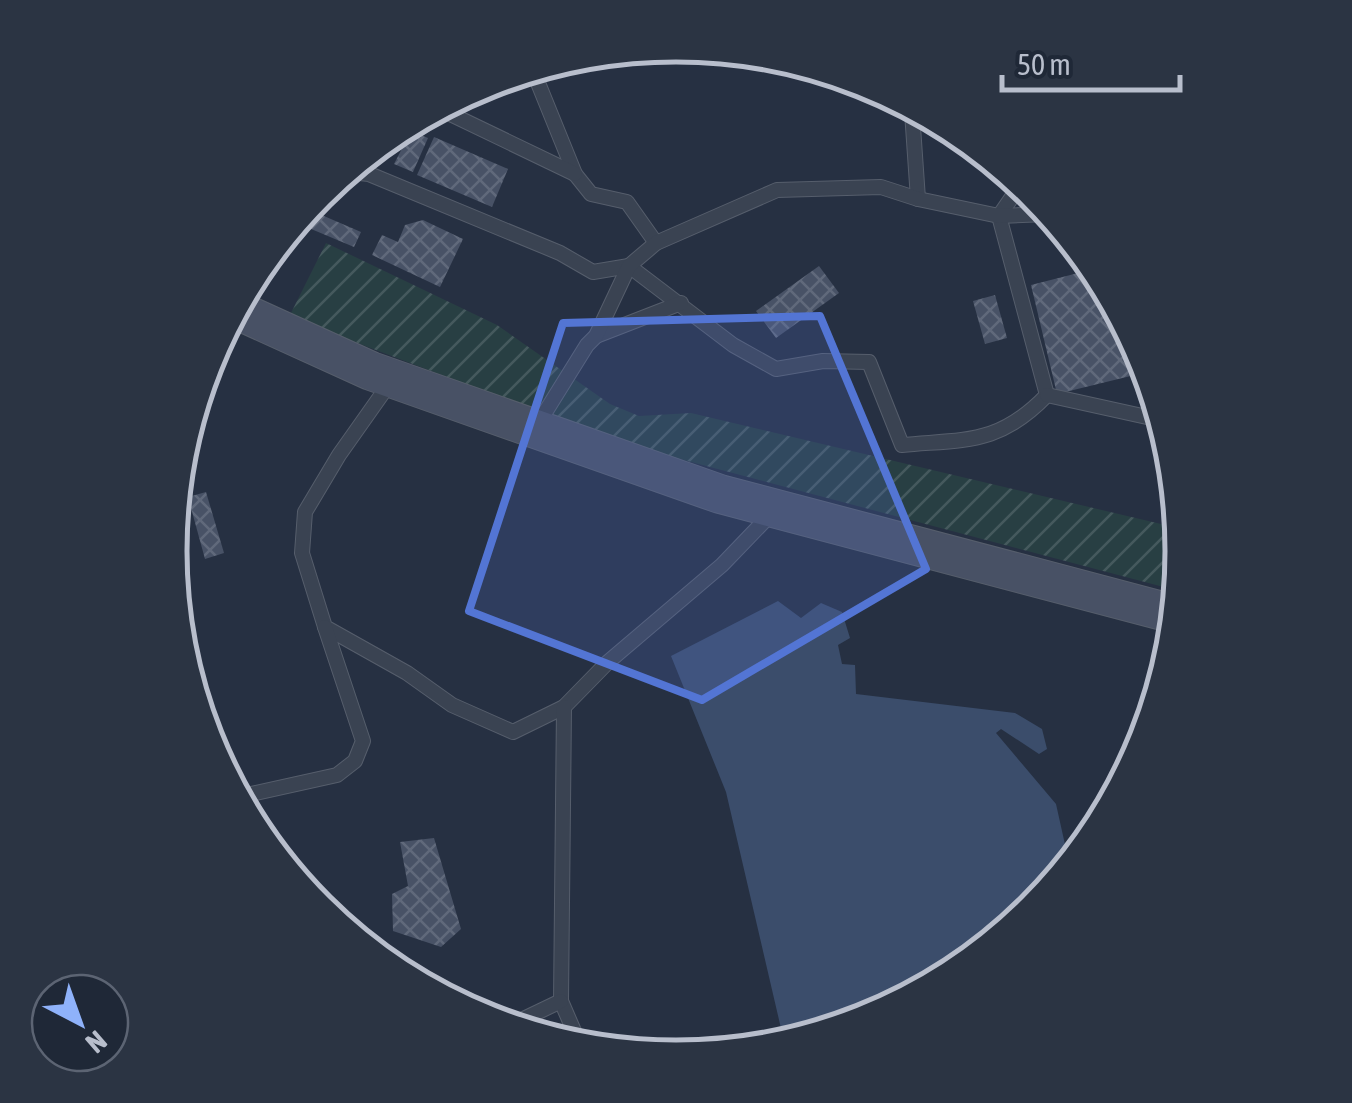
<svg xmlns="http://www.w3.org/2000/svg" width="1352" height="1103" font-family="'Asap Condensed',sans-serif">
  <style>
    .garden { fill: url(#garden-furrows) }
    .water { fill: #3b4d6b }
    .building { fill: url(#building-cross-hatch) }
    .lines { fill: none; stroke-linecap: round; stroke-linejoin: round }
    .service-casing { stroke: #565e6c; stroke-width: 16 }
    .secondary-casing { stroke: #565e6c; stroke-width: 40 }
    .service { stroke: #3a4352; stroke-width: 14 }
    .secondary { stroke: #485165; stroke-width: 38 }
    .marked { fill: #5375d4; fill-opacity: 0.2; stroke: #5375d4; stroke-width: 8; stroke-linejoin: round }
    .rim { fill: none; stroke: #b8becc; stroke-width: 5 }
  </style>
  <defs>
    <pattern id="garden-furrows" width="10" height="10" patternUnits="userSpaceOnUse" patternTransform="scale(2.5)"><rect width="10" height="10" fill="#283f43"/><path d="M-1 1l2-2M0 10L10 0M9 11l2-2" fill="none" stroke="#45595d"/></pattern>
    <pattern id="building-cross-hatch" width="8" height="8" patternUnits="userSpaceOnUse" patternTransform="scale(2.5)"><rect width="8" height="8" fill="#485266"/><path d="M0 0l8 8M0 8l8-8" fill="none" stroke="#60697b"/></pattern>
  </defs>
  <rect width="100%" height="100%" fill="#263042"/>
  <path class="garden" d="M326,243L497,325L610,404L639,416L691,413L1178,528L1182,552L1175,590L623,444L289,317Z"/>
  <path class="water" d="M778,601L801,618L821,603L842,612L850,638L838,645L842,664L855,665L856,694L1015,713L1042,729L1047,749L1039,754L1001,729L996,733L1056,804L1068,858L1034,910L869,1020L783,1037L726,792L671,656Z"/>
  <g class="building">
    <path d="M411,131L428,138L413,172L394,164Z"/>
    <path d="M434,137L508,169L492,207L417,175Z"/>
    <path d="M310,210L361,232L354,247L304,226Z"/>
    <path d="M423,220L463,239L440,287L372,255L382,235L398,242L405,225Z"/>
    <path d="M819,266L839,293L776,338L756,311Z"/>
    <path d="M1086,271L1144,358L1147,372L1057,394L1031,285Z"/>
    <path d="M995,295L1007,338L985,344L973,301Z"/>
    <path d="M206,492L224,553L205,559L188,497Z"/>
    <path d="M434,838L461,929L441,947L393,931L392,894L408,886L400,842Z"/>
  </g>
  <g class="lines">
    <defs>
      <g id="service">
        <path d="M534,73L575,174L591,194L627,202L656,243"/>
        <path d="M442,110L575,174"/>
        <path d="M912,112L918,199"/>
        <path d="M350,172L369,174L560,253L593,272L629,266L733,345L776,369L823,361L869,362L902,445C966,439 999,445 1047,395"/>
        <path d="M999,216L1047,395"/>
        <path d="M999,216L1021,184"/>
        <path d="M596,336L681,303"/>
        <path d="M392,380L339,455L305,512L302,553L325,627L407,673L452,705L513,732L564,707L608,662L722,565L772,513"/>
        <path d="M1047,395L1156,419"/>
        <path d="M536,427L587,345L596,336L629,266L656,243L777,190L881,187L918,199L999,216L1048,214"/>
        <path d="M564,707L561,1001L577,1038"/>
        <path d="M242,796L337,775L355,761L363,741L325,627"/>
        <path d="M511,1025L561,1001"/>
      </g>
      <path id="secondary" d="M239,311L371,371L720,494L1170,613"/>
    </defs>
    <use href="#service" class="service-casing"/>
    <use href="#secondary" class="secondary-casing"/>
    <use href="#service" class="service"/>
    <use href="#secondary" class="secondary"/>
  </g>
  <path class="marked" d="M820,316L926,569L702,700L469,611L563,323Z"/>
  <path d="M0 0H1352V1103H0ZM187 551a489 489 0 1 1 978 0a489 489 0 1 1-978 0Z" fill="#2b3443" fill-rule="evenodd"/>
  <path class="rim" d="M187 551a489 489 0 1 1 978 0a489 489 0 1 1-978 0Z"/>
  <g transform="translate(80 1023) rotate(139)"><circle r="48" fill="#1f2837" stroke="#5c6473" stroke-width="2.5"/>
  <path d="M0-8L18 38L0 25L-18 38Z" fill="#8fb2fa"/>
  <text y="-15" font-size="28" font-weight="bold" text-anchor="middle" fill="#b8becc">N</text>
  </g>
  <path d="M1002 75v15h178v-15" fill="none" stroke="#b8becc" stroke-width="5"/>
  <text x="1017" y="75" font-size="30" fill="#b8becc" stroke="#1f2837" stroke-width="8" paint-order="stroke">50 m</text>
</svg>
